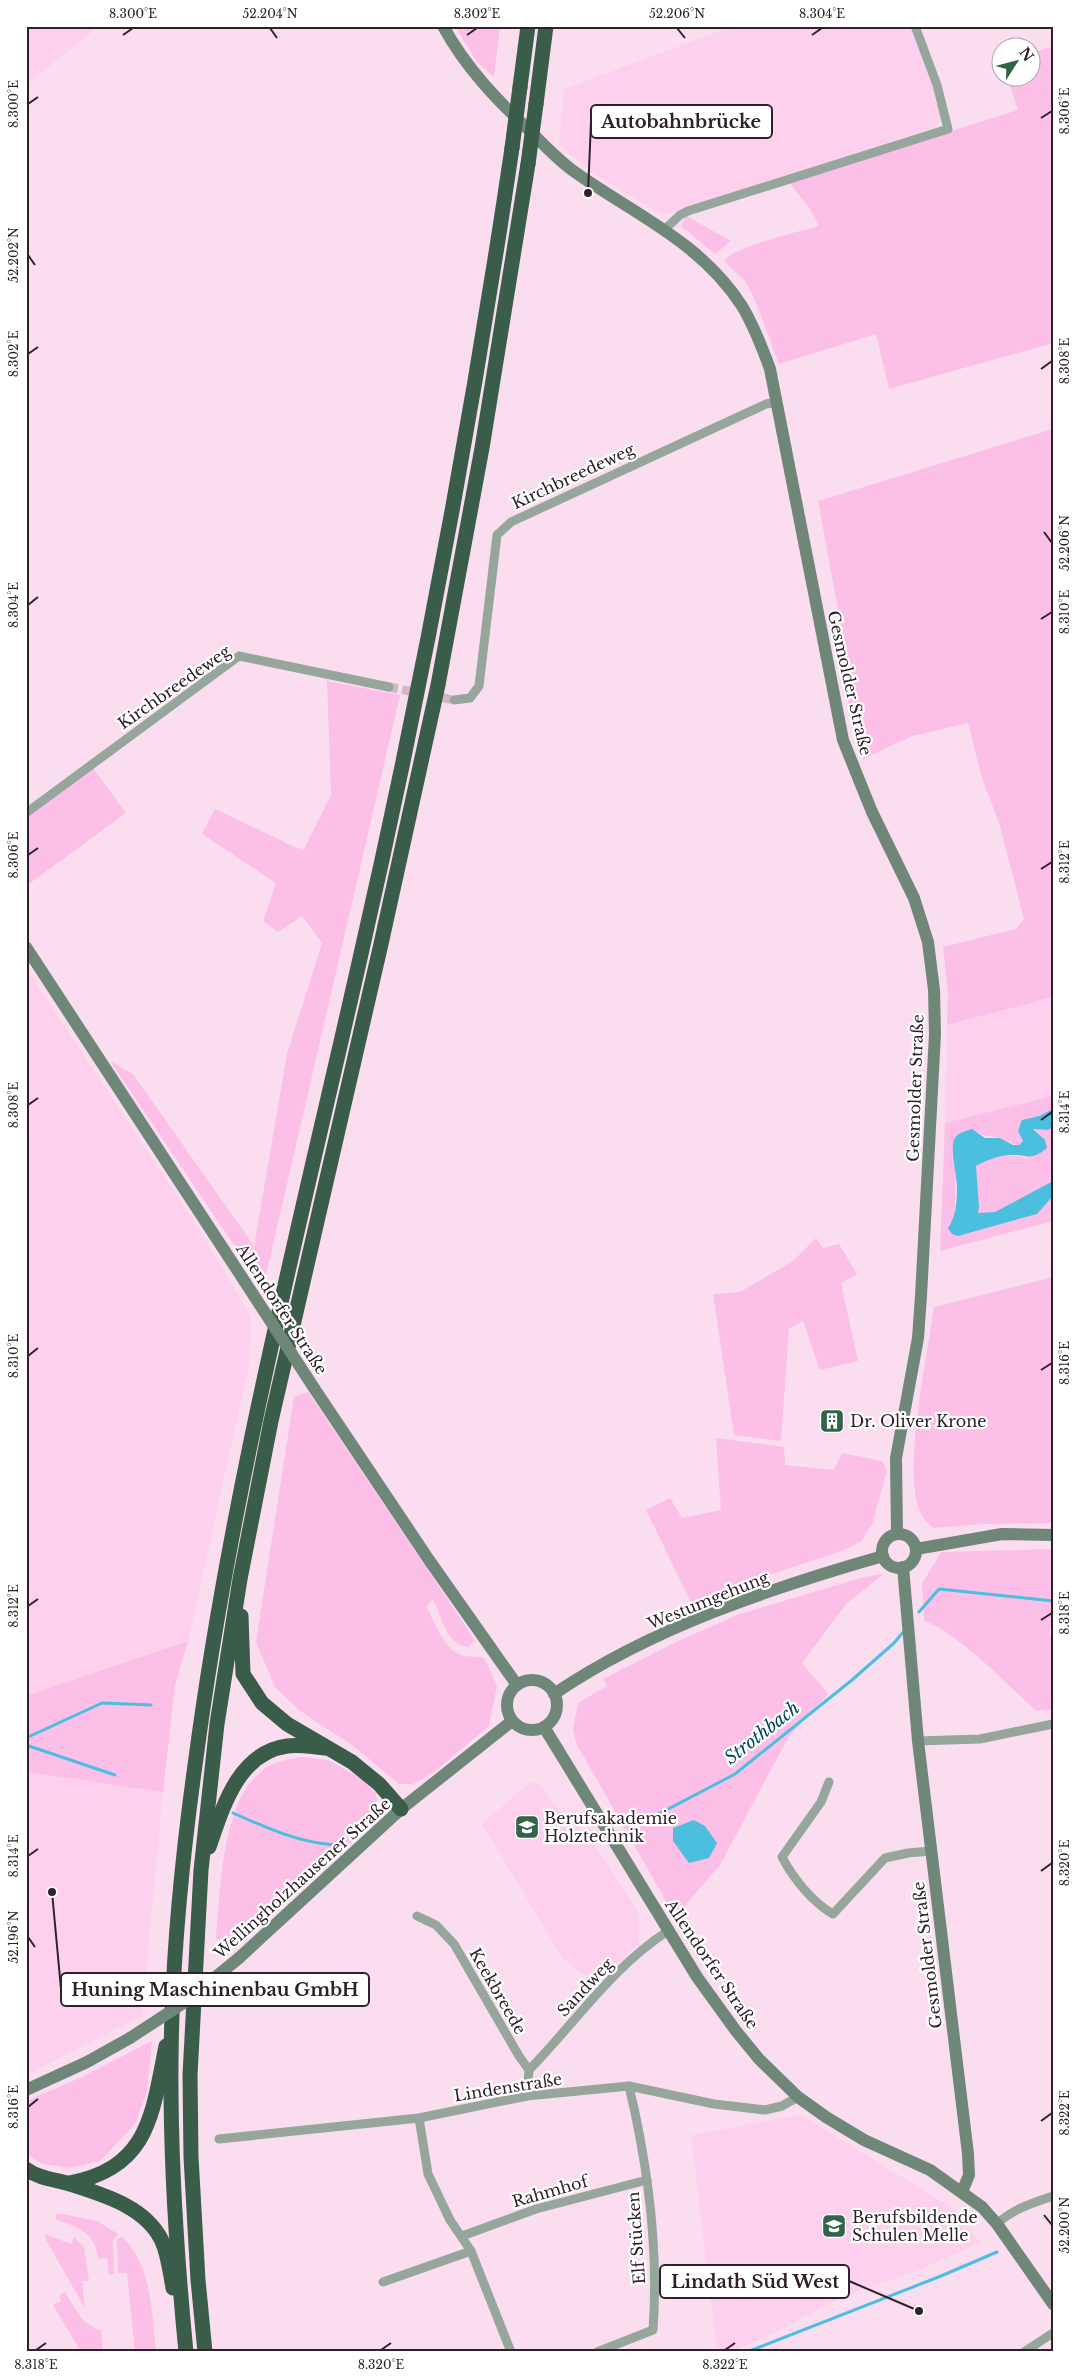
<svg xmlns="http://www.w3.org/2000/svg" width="1079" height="2378" font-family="'Libre Baskerville',serif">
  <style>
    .built { fill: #fdd1ed }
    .green { fill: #fcbfe7 }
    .water { fill: #4cbede }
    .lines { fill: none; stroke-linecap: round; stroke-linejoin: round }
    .stream { stroke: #4cbede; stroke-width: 3 }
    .street-tunnel { stroke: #d2b7c8; stroke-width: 9; stroke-dasharray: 9 4.5; stroke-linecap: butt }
    .street { stroke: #96a69d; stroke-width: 9 }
    .secondary { stroke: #6f8779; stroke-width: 12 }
    .highway { stroke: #3a5d4a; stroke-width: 15 }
    .secondary-bridge { stroke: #6f8779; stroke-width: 12 }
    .highway-bridge { stroke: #3a5d4a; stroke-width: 15 }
    .ticks { fill: none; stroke: #2f212a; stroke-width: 2 }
    .labels { text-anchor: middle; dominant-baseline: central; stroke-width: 4.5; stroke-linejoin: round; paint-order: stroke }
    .street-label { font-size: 16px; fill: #2f212a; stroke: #fff }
    .poi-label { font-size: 16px; fill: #2f212a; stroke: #fff; text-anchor: start }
    .water-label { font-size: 18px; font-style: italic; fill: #014859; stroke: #fff }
    .leader { fill: none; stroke: #2f212a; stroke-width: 2 }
    .callout-dot { fill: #2f212a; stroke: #fff; stroke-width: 2 }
    .callout { fill: #fff; stroke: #2f212a; stroke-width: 2 }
    .callout-label { font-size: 18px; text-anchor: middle; font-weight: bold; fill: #2f212a }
    .neatline { fill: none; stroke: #2f212a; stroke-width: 2 }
    .ticks-label { font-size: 12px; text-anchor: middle; fill: #2f212a }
  </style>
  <rect width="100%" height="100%" fill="#fbddf0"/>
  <g class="built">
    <path d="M26,26H99L26,85Z"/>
    <path d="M733,26H912L931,81L941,121L933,128L663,215L592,173L559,144L564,89Z"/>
    <path d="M26,968L202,1234L251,1317L249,1366L188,1641L26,1696Z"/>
    <path d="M1053,997V1096L945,1123L947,1025Z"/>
    <path d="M26,1772L163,1791L142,2016L26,2075Z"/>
    <path d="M530,1782L542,1786L572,1829L579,1826L590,1839L638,1912L639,1944L595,1983L563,1959L482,1824Z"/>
    <path d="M801,2115L954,2209L980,2243L912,2273L848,2294L780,2330L731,2352H717L691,2135Z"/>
  </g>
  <g class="green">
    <path d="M455,26H500L494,77L477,62Z"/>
    <path d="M1053,46V343L889,389L876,334L779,364L755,300L745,281L724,261C735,246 798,232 819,226L810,209L789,182L1018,110L1007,78H1032V54Z"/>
    <path d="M686,216L731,241L715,254L681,226Z"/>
    <path d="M1053,429V997L947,1025L948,993L943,947L1016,929L1024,919L1000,826L981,775L968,723L912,736L863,759L844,687L846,653L818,501Z"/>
    <path d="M327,681L400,695L263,1288L110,1061L133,1074L254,1246L287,1054L322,943L302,916L278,932L263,921L276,883L202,834L215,809L303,851L331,795Z"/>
    <path d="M93,768L126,813L26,886V818Z"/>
    <path d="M1053,1096V1109L1039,1116L1028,1118L1020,1134L1023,1141L1019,1145C1011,1145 1007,1140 1000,1138C990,1135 986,1138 977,1132L953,1148C959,1178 951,1207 958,1236L1037,1214L1053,1196V1221L940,1251L945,1123Z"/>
    <path d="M1053,1127V1181L995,1212L977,1213L976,1166C993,1156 1008,1153 1027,1158L1040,1134L1033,1128L1048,1130Z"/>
    <path d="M816,1238L823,1248L839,1244L857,1274L841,1283L858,1361L820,1370L803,1321L789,1329L781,1441L734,1435L713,1294L740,1292L793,1261Z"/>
    <path d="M1053,1277V1523L982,1524L933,1528C930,1524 923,1519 921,1514C901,1474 928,1354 934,1307Z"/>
    <path d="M308,1392L475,1640L468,1647C446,1645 442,1616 433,1600L426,1606C435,1623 444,1651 464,1656C471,1657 477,1656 484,1658L497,1686L489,1726L434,1772L413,1784H399L352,1745L300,1711L275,1687L256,1642L294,1397Z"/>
    <path d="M716,1438L784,1447L785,1465L834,1470L842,1453L882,1461L887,1470L873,1522L862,1541L842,1551L731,1587L691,1602L646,1510L670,1498L682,1518L721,1510Z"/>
    <path d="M1053,1549V1628H1050L1049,1634L1053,1636V1709L1036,1711C1002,1680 967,1640 924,1620L922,1584L941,1552Z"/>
    <path d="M884,1574L847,1603L802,1663L828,1694L788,1738L720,1865L675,1917L576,1743L573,1729L578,1703L607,1686L603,1679L676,1642L737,1615L864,1577Z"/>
    <path d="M188,1641L175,1685L163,1792L26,1772V1696Z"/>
    <path d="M300,1757L328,1760L361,1778L375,1792L377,1799L375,1813L350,1843L232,1948L216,1938C221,1889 221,1785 274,1764C282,1760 292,1759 300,1757Z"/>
    <path d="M152,2041L147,2091L135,2124L100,2161L70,2168L43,2164L26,2154V2101L82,2077Z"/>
    <path d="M57,2213L97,2221L118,2234L113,2240L114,2274L109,2275L107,2258L98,2259C96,2232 77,2227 55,2219Z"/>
    <path d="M45,2234L71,2244L74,2237L84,2247L89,2281H82L85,2308L46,2240Z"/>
    <path d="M121,2236C152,2264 152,2314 156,2352H135L127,2273H118L117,2240Z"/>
    <path d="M65,2292C76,2309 81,2325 101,2330L103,2352H81L53,2305L61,2301L59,2296Z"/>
  </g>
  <g class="water">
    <path d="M1053,1109V1127L1048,1130L1033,1129L1045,1140L1047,1148C1030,1162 1027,1154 1010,1155C997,1156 987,1160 976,1166L979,1207L978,1213L995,1212L1053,1181V1196L1037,1214L958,1236L952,1234L948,1228C956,1216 957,1202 957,1187C957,1176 949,1146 955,1138C959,1132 966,1131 972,1129L985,1138H1000L1013,1145H1019L1023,1141L1018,1131L1022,1120L1039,1116Z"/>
    <path d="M694,1820L705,1826L717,1843L709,1858L689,1863L673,1841V1828Z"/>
  </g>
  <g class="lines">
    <g class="stream">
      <path d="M919,1612L939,1589L1053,1601"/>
      <path d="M26,1738L102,1703L151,1705"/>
      <path d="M26,1745L115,1775"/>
      <path d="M233,1813C267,1828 297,1842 335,1845"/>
      <path d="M617,1823L653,1817L735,1774L852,1680L894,1643L904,1631"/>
      <path d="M747,2352L941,2276L997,2252"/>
    </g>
    <path class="street-tunnel" d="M389,687L454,700"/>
    <g class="street">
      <path d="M665,229L680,215L688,211L948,129L937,85L915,26"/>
      <path d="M454,700L470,698L479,686L497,535L511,522L766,404L777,402"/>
      <path d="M26,813L239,656L389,687"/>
      <path d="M918,1741L980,1739L1053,1724"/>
      <path d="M829,1782L821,1802L782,1857C793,1878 812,1902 833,1914L885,1858L908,1853L931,1851"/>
      <path d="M417,1916L436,1925L454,1944L519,2056L529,2070L527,2096"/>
      <path d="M529,2070C574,2024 613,1966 668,1931"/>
      <path d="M419,2118L428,2174L450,2220L471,2251L511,2352"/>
      <path d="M219,2139L419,2118L527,2096L629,2086L714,2104L765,2110L782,2106L798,2097"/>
      <path d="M997,2224C1012,2209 1033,2203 1053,2196"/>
      <path d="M462,2236L536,2209L647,2180"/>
      <path d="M383,2282L471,2251"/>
      <path d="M597,2352L653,2330C659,2248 648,2166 629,2086"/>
      <path d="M1024,2352L1053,2333"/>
    </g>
    <g class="secondary">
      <path d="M443,26C466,68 496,99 530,131C543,144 556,158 572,170C633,214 699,240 742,306C754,326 762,347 770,369L843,740L872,812L914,898L928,942L934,990L935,1034L921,1296L918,1338L896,1458L897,1534"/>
      <path d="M26,947L245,1282"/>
      <path d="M314,1388L429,1560L517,1685"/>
      <circle cx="899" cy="1551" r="17"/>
      <path d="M916,1549L1002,1534L1053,1535"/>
      <path d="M903,1567L918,1741L968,2154L969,2175L962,2192"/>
      <circle cx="532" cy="1705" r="25"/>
      <path d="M554,1694C651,1628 771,1588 883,1556"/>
      <path d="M544,1727L697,1977L736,2031L759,2059L798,2097L826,2117L864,2140L930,2170L982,2207L997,2224L1053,2304"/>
      <path d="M239,1958L401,1809L512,1721"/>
      <path d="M26,2090L87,2062L130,2038"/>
    </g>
    <g class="highway">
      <path d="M520,87L528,26"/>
      <path d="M536,104L546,26"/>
      <path d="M241,1616L243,1674L262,1703L287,1724L352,1762L379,1784L401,1809"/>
      <path d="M209,1847C223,1807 238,1753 287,1746C299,1744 313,1747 325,1748"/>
      <path d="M26,2169C40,2179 54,2179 70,2184C103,2195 144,2206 161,2239C168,2253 170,2272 173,2288"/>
      <path d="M69,2183C149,2168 152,2115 166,2046"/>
      <path d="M186,2352C175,2240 168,2127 172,2015C175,1929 184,1843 196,1758C232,1486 301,1221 361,954C422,687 472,419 512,148"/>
      <path d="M205,2352L198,2280L191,2157L190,2075L201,1870L217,1724L240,1579L271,1421L381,944L438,685L482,448L528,164"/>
    </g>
    <g class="secondary-bridge">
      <path d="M245,1282L314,1388"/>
      <path d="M130,2038L185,2002L239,1958"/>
    </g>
    <g class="highway-bridge">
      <path d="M512,148L520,87"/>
      <path d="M528,164L536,104"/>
    </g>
  </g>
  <path class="ticks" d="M270,28L277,38M677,28L685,38M123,35L133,28M467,35L477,28M812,35L822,28M28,104L38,97M1041,118L1052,111M28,255L35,265M28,354L38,347M1041,369L1052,361M1044,532L1052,543M28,605L38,597M1041,619L1052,612M28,855L38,848M1041,869L1052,862M28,1105L38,1098M1041,1120L1052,1112M28,1356L38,1348M1041,1370L1052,1363M28,1606L38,1599M1041,1620L1052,1613M28,1856L38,1849M1041,1871L1052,1863M28,1937L35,1947M28,2107L38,2099M1041,2121L1052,2113M1044,2215L1052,2225M36,2350L46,2343M381,2350L391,2343M725,2350L735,2343"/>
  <defs>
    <symbol id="building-square" viewBox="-11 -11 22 22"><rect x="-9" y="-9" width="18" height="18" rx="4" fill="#30654a" stroke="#fff"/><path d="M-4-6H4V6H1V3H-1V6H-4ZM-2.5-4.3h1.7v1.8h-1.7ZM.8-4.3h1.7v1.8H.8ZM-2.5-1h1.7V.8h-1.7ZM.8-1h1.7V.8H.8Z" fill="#fff"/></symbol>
    <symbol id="university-square" viewBox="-11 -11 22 22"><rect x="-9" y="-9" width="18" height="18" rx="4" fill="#30654a" stroke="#fff"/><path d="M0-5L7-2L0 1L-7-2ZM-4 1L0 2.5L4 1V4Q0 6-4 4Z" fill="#fff"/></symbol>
    <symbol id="school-square" viewBox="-11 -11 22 22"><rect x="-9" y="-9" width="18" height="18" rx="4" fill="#30654a" stroke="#fff"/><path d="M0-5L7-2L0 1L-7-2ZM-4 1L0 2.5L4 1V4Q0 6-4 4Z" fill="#fff"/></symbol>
  </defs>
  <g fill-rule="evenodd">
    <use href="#building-square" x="818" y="1407" width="28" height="28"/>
    <use href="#university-square" x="513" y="1813" width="28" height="28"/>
    <use href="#school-square" x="820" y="2212" width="28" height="28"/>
  </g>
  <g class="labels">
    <g class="street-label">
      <text transform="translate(573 476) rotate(-25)">Kirchbreedeweg</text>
      <text transform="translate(850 683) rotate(77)">Gesmolder Straße</text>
      <text transform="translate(174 687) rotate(-35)">Kirchbreedeweg</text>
      <text transform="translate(915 1088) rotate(-88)">Gesmolder Straße</text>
      <text transform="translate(282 1309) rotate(57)">Allendorfer Straße</text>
      <text transform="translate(708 1600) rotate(-22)">Westumgehung</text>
      <text transform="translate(302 1878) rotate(-42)">Wellingholzhausener Straße</text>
      <text transform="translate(927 1955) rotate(-97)">Gesmolder Straße</text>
      <text transform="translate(712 1964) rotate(56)">Allendorfer Straße</text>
      <text transform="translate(585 1987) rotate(-47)">Sandweg</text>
      <text transform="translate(498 1991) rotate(60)">Keekbreede</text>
      <text transform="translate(508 2087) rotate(-9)">Lindenstraße</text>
      <text transform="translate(550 2191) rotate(-16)">Rahmhof</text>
      <text transform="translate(636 2238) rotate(-94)">Elf Stücken</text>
    </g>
    <g class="poi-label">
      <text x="850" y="1421">Dr. Oliver Krone</text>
      <text x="544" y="1818">Berufsakademie<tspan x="544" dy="18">Holztechnik</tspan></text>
      <text x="852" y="2217">Berufsbildende<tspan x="852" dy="18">Schulen Melle</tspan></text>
    </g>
    <g class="water-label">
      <text transform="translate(762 1733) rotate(-38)">Strothbach</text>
    </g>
  </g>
  <path class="leader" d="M588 193L591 122M52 1892L61 1989M919 2311L849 2281"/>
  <g class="callout-dot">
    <circle cx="588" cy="193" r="5"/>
    <circle cx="52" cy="1892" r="5"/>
    <circle cx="919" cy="2311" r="5"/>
  </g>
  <g class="callout">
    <rect x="591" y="105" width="181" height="33" rx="5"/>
    <rect x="61" y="1973" width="308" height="33" rx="5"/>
    <rect x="660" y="2265" width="189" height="33" rx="5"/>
  </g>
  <g class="callout-label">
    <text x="681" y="128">Autobahnbrücke</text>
    <text x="215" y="1996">Huning Maschinenbau GmbH</text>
    <text x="755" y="2288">Lindath Süd West</text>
  </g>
  <rect width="1079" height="2378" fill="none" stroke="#ffffff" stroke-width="55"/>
  <g transform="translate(1016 62) rotate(54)"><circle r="24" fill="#ffffff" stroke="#aca6aa"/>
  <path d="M0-4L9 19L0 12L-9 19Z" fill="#30654a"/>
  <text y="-8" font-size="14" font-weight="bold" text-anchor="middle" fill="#2f212a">N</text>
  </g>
  <rect x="28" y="28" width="1024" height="2322" class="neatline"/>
  <g class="ticks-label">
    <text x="133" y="18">8.300°E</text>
    <text x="270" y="18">52.204°N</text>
    <text x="477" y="18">8.302°E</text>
    <text x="677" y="18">52.206°N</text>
    <text x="822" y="18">8.304°E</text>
    <text transform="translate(14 104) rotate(-90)" y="4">8.300°E</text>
    <text transform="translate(1065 111) rotate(-90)" y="4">8.306°E</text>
    <text transform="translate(14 255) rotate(-90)" y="4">52.202°N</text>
    <text transform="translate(14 354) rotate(-90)" y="4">8.302°E</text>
    <text transform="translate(1065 361) rotate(-90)" y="4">8.308°E</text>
    <text transform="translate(1065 543) rotate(-90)" y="4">52.206°N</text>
    <text transform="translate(14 605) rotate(-90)" y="4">8.304°E</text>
    <text transform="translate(1065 612) rotate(-90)" y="4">8.310°E</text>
    <text transform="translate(14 855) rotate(-90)" y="4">8.306°E</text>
    <text transform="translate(1065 862) rotate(-90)" y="4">8.312°E</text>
    <text transform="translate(14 1105) rotate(-90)" y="4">8.308°E</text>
    <text transform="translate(1065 1112) rotate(-90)" y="4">8.314°E</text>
    <text transform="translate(14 1356) rotate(-90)" y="4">8.310°E</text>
    <text transform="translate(1065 1363) rotate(-90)" y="4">8.316°E</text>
    <text transform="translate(14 1606) rotate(-90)" y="4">8.312°E</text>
    <text transform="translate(1065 1613) rotate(-90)" y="4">8.318°E</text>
    <text transform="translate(14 1856) rotate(-90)" y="4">8.314°E</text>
    <text transform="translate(1065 1863) rotate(-90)" y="4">8.320°E</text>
    <text transform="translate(14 1937) rotate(-90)" y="4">52.196°N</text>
    <text transform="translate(14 2107) rotate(-90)" y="4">8.316°E</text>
    <text transform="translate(1065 2113) rotate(-90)" y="4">8.322°E</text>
    <text transform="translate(1065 2225) rotate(-90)" y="4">52.200°N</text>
    <text x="36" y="2369">8.318°E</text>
    <text x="381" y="2369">8.320°E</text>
    <text x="725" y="2369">8.322°E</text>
  </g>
</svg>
